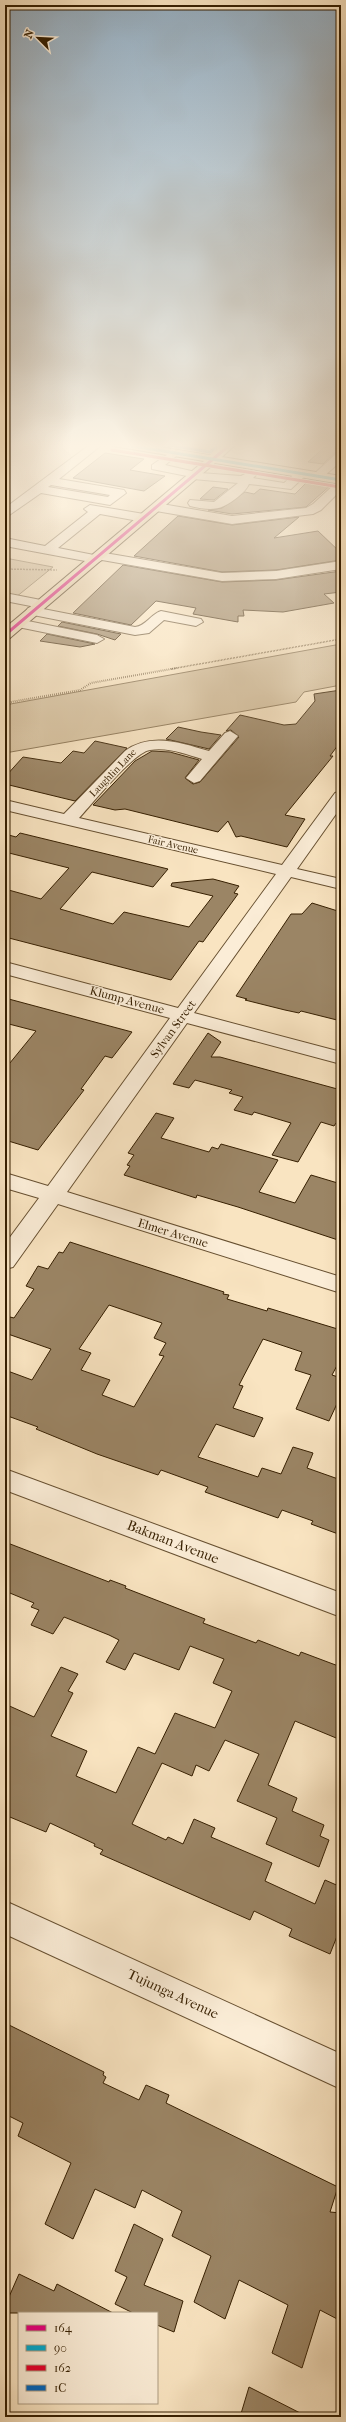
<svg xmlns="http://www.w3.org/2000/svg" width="346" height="2422" font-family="'IM FELL French Canon',serif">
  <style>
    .green { fill: #d8c3a0; stroke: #877150 }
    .building { fill: #9b8565; stroke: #361f01; fill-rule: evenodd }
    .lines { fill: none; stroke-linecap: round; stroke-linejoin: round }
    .minor-casing { stroke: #675031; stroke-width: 2 }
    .major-casing { stroke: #361f01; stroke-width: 2 }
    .path-far1 { stroke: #361f01; stroke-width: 1.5; stroke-dasharray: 0.5 1; stroke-linecap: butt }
    .path { stroke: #361f01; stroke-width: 2; stroke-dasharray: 0.5 1.5; stroke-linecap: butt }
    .minor { fill: #fbedd7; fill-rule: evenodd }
    .major { fill: #f9e4c1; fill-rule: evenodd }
    .bus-1-casing { stroke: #fbedd7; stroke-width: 4.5 }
    .bus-2-casing { stroke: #fbedd7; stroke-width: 4.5 }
    .bus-3-casing { stroke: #fbedd7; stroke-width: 4.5 }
    .bus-4-casing { stroke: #fbedd7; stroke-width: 4.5 }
    .bus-1 { stroke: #e5007d; stroke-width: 3 }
    .bus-2 { stroke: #00a9ce; stroke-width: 3 }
    .bus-3 { stroke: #e4002b; stroke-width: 3 }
    .bus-4 { stroke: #0065bd; stroke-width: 3 }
    .labels { text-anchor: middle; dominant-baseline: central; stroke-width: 3; stroke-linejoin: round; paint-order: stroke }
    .far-street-label { font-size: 10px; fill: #361f01; stroke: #fbedd7 }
    .street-label { font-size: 12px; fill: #361f01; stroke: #fbedd7 }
    .near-street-label { font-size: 14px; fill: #361f01; stroke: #fbedd7 }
  </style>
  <rect width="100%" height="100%" fill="#f9e4c1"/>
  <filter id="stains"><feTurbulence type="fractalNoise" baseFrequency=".005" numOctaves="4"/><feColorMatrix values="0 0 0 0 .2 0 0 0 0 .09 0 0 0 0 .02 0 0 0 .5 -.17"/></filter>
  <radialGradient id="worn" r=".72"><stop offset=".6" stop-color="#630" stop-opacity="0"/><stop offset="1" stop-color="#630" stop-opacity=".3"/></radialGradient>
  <g class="green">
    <path d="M5,558L53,567L5,606Z"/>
    <path d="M341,644V685L304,692L296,702L5,753V705Z"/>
  </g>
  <g class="building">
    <path d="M328,444L341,446V451L336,452L323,464L308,462Z"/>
    <path d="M105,453L144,459L130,470L165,476L144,491L73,478Z"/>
    <path d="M309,480L332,484L306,507L232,514L208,510L222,508L245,492L254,494L260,489L295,494Z"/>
    <path d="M213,487L228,489L214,500L200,499Z"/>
    <path d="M178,516L232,525L299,517L274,538L318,531L341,553V560L276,570L222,572L134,556Z"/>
    <path d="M123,565L222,582L276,580L341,571V592L324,594L334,603L283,612L243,610L244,616H238V622L193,614L196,608L156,601L131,625L73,613Z"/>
    <path d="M62,622L121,634L115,640L97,634L58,626Z"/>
    <path d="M47,634L95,644L80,647L40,641Z"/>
    <path d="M341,690V741L330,756H333L285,815L305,819L287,847L241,836L236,837L228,821L218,832L125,809L115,810L93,805L135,761L152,751L170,752L199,760L185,778L193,784L200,782L239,737L231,730L226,731L240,715L284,725L296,724L315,701L314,694Z"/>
    <path d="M178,727L201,732L221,735L209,749L166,739Z"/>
    <path d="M95,741L127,748L75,801L5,784V777L23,757L61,763L73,751L84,753Z"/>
    <path d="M20,833L168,869L153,887L92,872L60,909L113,924L124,912L189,927L213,896L171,886L172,883L213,879L239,886L234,893L238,894L203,942L199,941L171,980L5,937V889L41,899L69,868L5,852V834L16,837Z"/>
    <path d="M312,903L341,912V1021L301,1011L299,1013L285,1010L245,1000L247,999L236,996L291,914H302Z"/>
    <path d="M5,998L132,1032L112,1058L105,1056L81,1089L84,1090L38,1150L5,1140V1069L36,1031L5,1023Z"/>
    <path d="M208,1033L221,1042L211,1057H220L341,1090V1124L336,1123L334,1126L321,1122L298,1162L272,1155L291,1123L254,1112L252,1115L234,1110L243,1097L229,1093L232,1090L195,1080L189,1088L173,1084Z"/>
    <path d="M156,1113L174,1118L161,1138L209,1152L212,1147L218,1149L221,1144L278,1160L259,1192L295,1203L311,1175L341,1184V1241L238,1207L197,1195L196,1198L124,1175L130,1166L127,1165L134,1155L128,1153Z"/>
    <path d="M70,1242L224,1292L223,1294L229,1295L227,1299L267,1311L268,1308L341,1330V1358L332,1375L341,1378V1395L329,1421L296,1409L311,1375L295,1370L302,1352L263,1339L239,1385L243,1386L233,1408L263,1418L254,1437L216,1424L198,1457L258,1477L262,1468L281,1474L293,1447L313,1453L307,1468L341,1480V1535L311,1524L313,1521L282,1510L278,1518L205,1492L208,1487L161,1470L158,1475L97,1454L36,1429L38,1427L5,1415V1370L32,1380L51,1349L5,1333V1324L10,1317L14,1318L34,1289L26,1286L38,1266L48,1269L59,1252L63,1253ZM109,1305L162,1323L154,1338L166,1343L159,1355L164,1356L134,1407L102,1395L110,1380L81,1370L91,1353L79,1349Z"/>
    <path d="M5,1542L109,1582L110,1580L126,1586L125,1588L205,1619L203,1623L256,1643L258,1640L299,1656L301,1652L341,1667V1740L295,1721L268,1785L297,1798L292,1811L324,1825L320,1836L329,1840L319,1867L266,1844L277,1818L237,1801L259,1754L225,1740L209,1771L196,1765L192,1776L162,1763L132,1824L166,1840L168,1837L183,1844L194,1819L215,1828L211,1837L272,1863L265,1881L315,1904L325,1880L341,1887V1926L330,1954L289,1936L292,1929L254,1911L250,1920L100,1854L103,1850L94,1846L95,1844L50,1823L46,1832L5,1815V1704L34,1717L61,1667L78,1674L68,1691L73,1693L51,1736L87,1751L76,1776L116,1793L138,1747L155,1754L175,1713L215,1728L232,1691L213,1683L224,1659L190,1646L179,1670L134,1653L125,1670L106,1662L119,1640L109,1635L64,1617L53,1634L31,1625L39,1610L31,1607L34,1603L5,1591Z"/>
    <path d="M5,2023L104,2072L103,2075L106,2077L103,2083L139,2100L146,2085L169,2095L166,2103L338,2187L330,2212L341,2213V2321L320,2310L302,2368L272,2353L288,2305L239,2280L225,2319L194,2302L211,2256L172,2236L182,2211L142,2190L135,2208L95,2189L73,2239L45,2224L71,2163L18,2136L23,2123L5,2114Z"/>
    <path d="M134,2224L163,2239L144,2285L183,2301L174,2332L157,2325V2313H133L115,2304L127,2277L115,2271Z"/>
    <path d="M19,2274L54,2291L57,2284L113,2313H5V2306Z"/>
    <path d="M249,2387L308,2417H240Z"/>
  </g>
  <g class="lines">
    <defs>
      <g id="minor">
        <path d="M92,443H104L59,479L124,490L126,493L110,505L41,493L5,518V508ZM51,485L110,495L108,497L48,487Z"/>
        <path d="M174,450L180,453L165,465L200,473L241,476L251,471L257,474L253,478L284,483L297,472H305L307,474L291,489L249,484C247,489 243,492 239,496C221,511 212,511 190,506L188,503L190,500L214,502L238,483L193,479L187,476L152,469V465Z"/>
        <path d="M341,452V461L322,478H314L312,476L314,474L337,453Z"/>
        <path d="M341,480V490L321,510L313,514L232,524L156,511L150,507L156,503L232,516L306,508L313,504L337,482Z"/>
        <path d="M90,505L144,514L150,518L144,522L100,514L58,548L94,555L99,552L222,573L276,571L341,561V569L276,579L222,581L102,560L96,563L5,546V538L45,546L88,512L84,509Z"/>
        <path d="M5,593L46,601L48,604L41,608L5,601Z"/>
        <path d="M33,607L135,627C146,626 151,614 161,611L201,619L203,622L196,626L164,620L149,633L135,635L28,614L26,611L28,608Z"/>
        <path d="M18,619L97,635L104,639L97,643L13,626L11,623Z"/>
        <path d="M230,731L238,736L200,781L194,783L186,778L202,759C185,754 168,747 150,750C134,752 92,804 79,818L282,865L335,793L341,791V807L297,869L341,879V889L291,877L194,1013L341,1052V1064L187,1023L67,1192L341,1277V1293L58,1204L13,1267L5,1269V1244L39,1198L5,1188V1173L48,1186L170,1018L5,974V962L178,1008L276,874L5,810V800L64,814L125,751C151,732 181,743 209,751L225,733Z"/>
        <path d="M5,1469L341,1593V1617L5,1490Z"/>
        <path d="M5,1901L341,2054V2089L5,1934Z"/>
      </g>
      <path id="major" d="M108,443H135L210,455L225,443H237L222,457L341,476V484L215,463L10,638L5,639V628L204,461L113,446Z"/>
    </defs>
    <use href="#minor" class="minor-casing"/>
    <use href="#major" class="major-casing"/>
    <g class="path-far1">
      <path d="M5,569L57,570"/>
      <path d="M171,669L341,639"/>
    </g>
    <path class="path" d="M5,703L80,690L91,683L177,668"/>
    <use href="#minor" class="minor"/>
    <use href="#major" class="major"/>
    <defs>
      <path id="bus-1" d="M5,635L232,443"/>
      <path id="bus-2" d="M114,443L341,480"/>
      <path id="bus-3" d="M112,450L340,487"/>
      <path id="bus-4" d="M158,443L210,452L221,443"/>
    </defs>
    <use href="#bus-1" class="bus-1-casing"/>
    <use href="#bus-2" class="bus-2-casing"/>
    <use href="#bus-3" class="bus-3-casing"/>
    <use href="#bus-4" class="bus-4-casing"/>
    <use href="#bus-1" class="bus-1"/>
    <use href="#bus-2" class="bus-2"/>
    <use href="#bus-3" class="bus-3"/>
    <use href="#bus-4" class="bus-4"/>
  </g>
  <linearGradient id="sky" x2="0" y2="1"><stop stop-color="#94acbe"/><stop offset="0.57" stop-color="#fcf3e3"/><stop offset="1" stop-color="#fcf3e3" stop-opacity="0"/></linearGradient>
  <rect width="346" height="782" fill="url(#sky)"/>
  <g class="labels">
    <g class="far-street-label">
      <text transform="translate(113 773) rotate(-46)">Laughlin Lane</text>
      <text transform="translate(173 845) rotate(13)">Fair Avenue</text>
    </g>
    <g class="street-label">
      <text transform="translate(127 1000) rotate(15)">Klump Avenue</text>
      <text transform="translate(173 1029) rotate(-54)">Sylvan Street</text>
      <text transform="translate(173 1233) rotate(17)">Elmer Avenue</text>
    </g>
    <g class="near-street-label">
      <text transform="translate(173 1542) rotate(21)">Bakman Avenue</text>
      <text transform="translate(173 1994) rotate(25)">Tujunga Avenue</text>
    </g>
  </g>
  <rect width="346" height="2422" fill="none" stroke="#f9e4c1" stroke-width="20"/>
  <rect x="6" y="6" width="334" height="2410" fill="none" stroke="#361f01" stroke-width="2"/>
  <rect x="10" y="10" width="326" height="2402" fill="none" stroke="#361f01"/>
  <rect x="18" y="2312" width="140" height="92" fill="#fbedd7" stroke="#ac9b81"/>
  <rect x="26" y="2325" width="20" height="6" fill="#e5007d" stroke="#ac9b81"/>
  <text x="54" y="2332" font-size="12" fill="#361f01">164</text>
  <rect x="26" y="2345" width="20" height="6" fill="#00a9ce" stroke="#ac9b81"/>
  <text x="54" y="2352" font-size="12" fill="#361f01">90</text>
  <rect x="26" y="2365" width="20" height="6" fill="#e4002b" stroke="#ac9b81"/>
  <text x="54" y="2372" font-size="12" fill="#361f01">162</text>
  <rect x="26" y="2385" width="20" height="6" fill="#0065bd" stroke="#ac9b81"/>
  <text x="54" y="2392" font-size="12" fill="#361f01">1C</text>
  <g transform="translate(38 38) rotate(294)" stroke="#fbedd7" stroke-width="3" paint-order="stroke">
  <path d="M0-3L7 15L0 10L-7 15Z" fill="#361f01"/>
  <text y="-6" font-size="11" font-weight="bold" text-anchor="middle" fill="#361f01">N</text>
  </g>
  <rect width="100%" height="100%" filter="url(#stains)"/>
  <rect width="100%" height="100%" fill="url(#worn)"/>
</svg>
